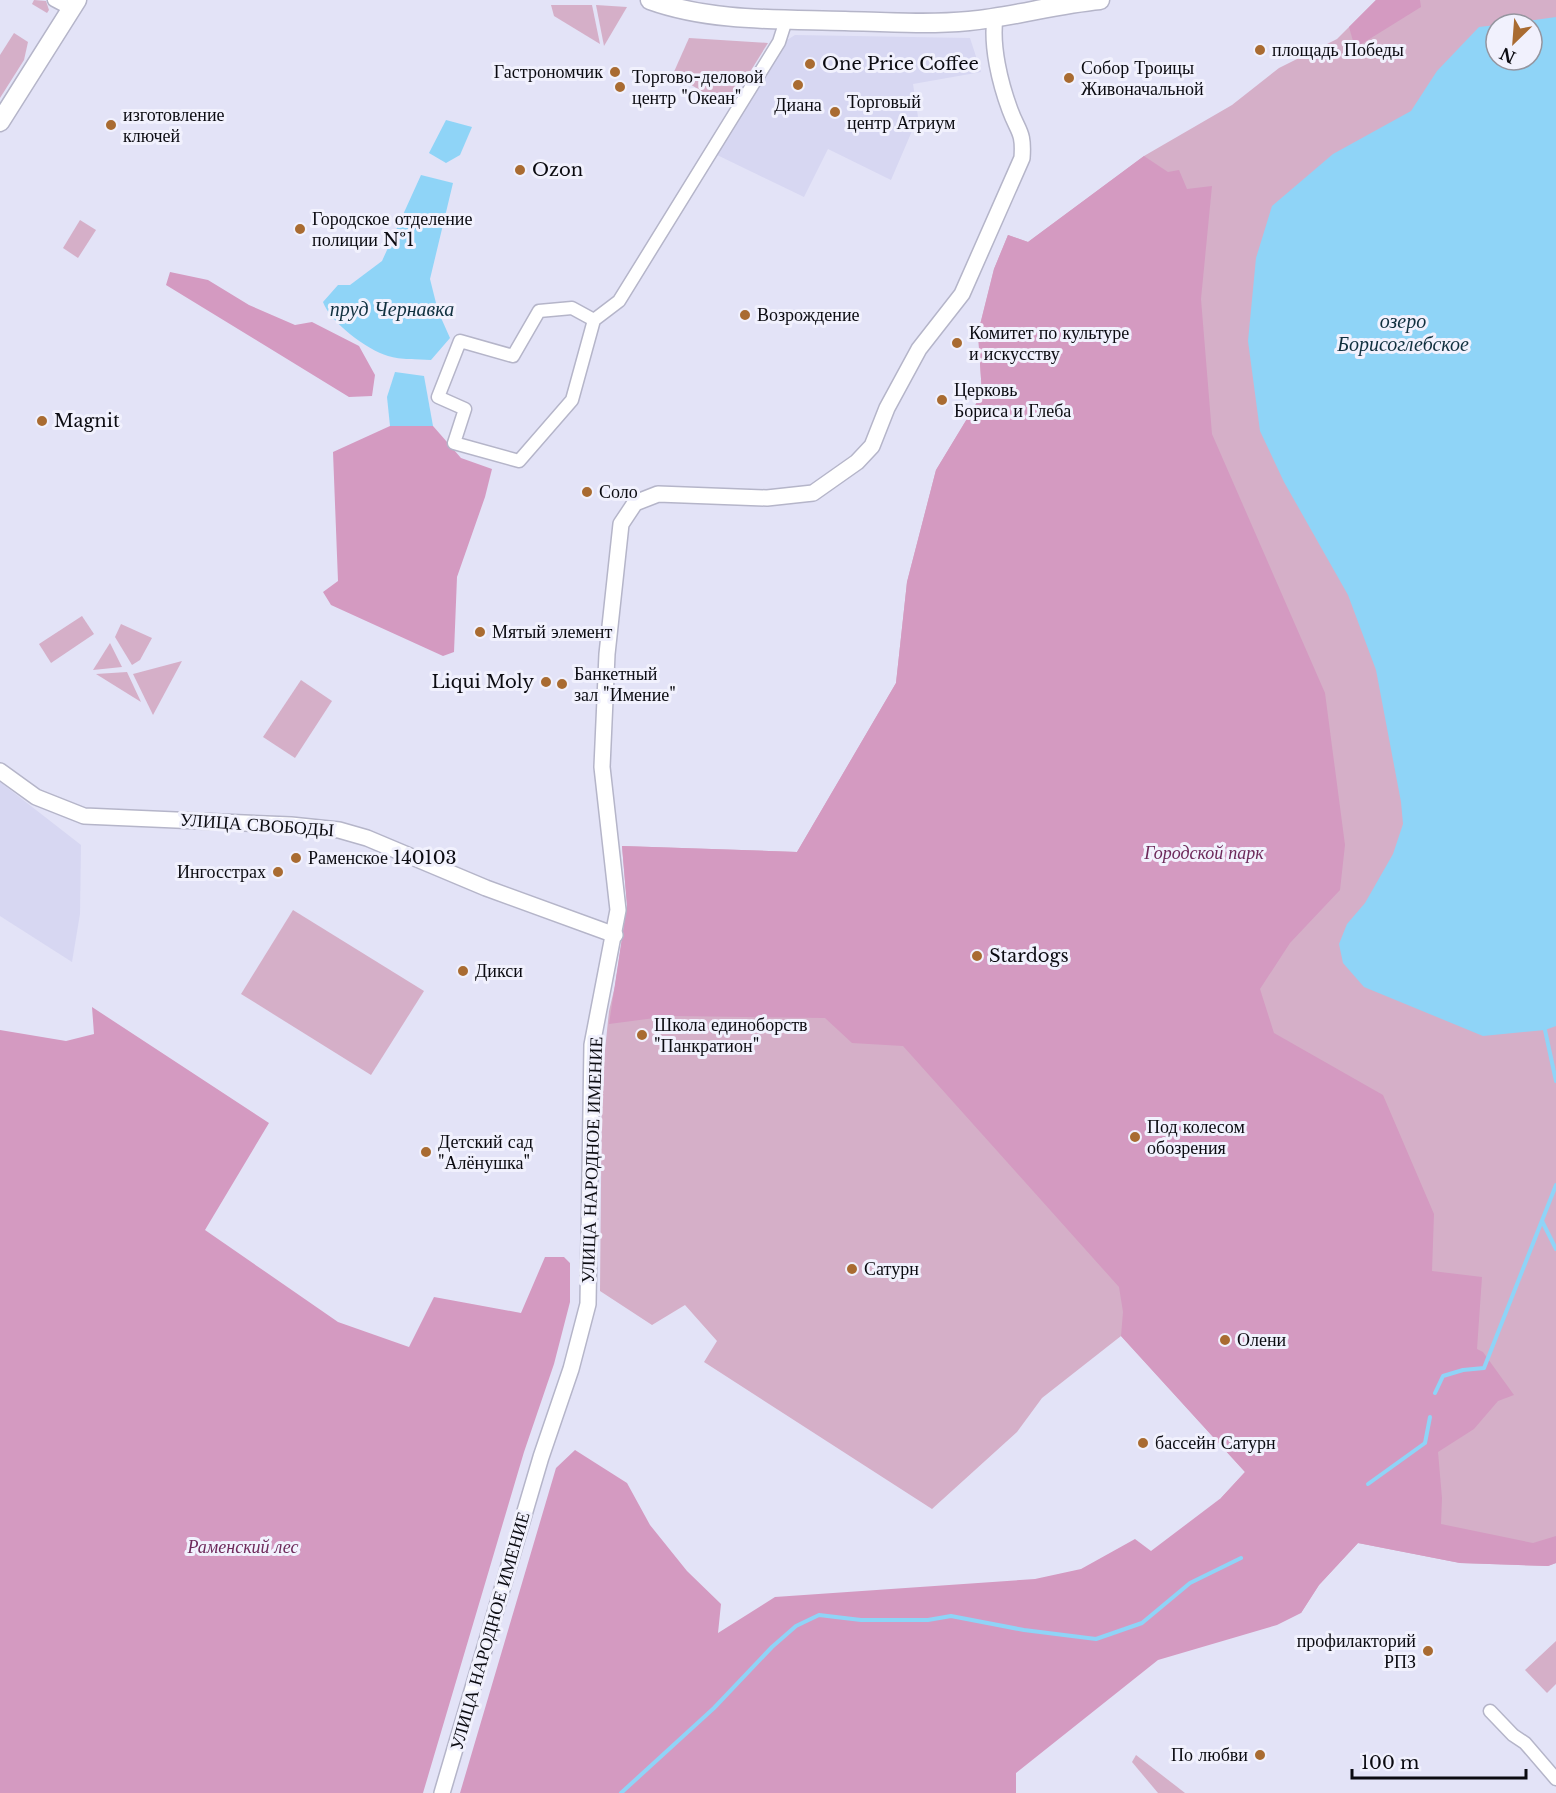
<svg xmlns="http://www.w3.org/2000/svg" width="1556" height="1793" font-family="'Libre Baskerville',serif">
  <style>
    .built { fill: #d7d7f2 }
    .green { fill: #d5afc8; fill-rule: evenodd }
    .forest { fill: #d49ac1 }
    .water { fill: #8fd4f7 }
    .lines { fill: none; stroke-linecap: round; stroke-linejoin: round }
    .stream { stroke: #8fd4f7; stroke-width: 4 }
    .minor-casing { stroke: #b5b5c9; stroke-width: 15 }
    .tertiary-casing { stroke: #b5b5c9; stroke-width: 18 }
    .secondary-casing { stroke: #b5b5c9; stroke-width: 21 }
    .minor { stroke: #fff; stroke-width: 12 }
    .tertiary { stroke: #fff; stroke-width: 15 }
    .secondary { stroke: #fff; stroke-width: 18 }
    .poi-dot { fill: #a96b31; stroke: #f1f1fd; stroke-width: 2 }
    .labels { text-anchor: middle; dominant-baseline: central; stroke-width: 6; stroke-linejoin: round; paint-order: stroke }
    .poi-label { font-size: 18px; fill: #0b0b11; stroke: #f1f1fd; text-anchor: start }
    .street-label { font-size: 18px; fill: #0b0b11; stroke: #f1f1fd }
    .park-label { font-size: 18px; font-style: italic; fill: #6d295a; stroke: #f1f1fd }
    .water-label { font-size: 20px; font-style: italic; fill: #10303f; stroke: #f1f1fd }
  </style>
  <rect width="100%" height="100%" fill="#e3e3f7"/>
  <g class="built">
    <path d="M795,35L970,38L981,72L913,84L918,117L891,180L828,149L804,197L715,154L787,40Z"/>
    <path d="M0,782L81,845L80,914L72,962L0,916Z"/>
  </g>
  <g class="green">
    <path d="M34,0L46,1L49,10L47,13L32,4Z"/>
    <path d="M1376,0H1556V1563L1548,1566L1460,1563L1358,1543L1319,1585L1301,1613L1221,1498L1245,1472L1121,1336L1042,1398L1017,1432L932,1509L704,1362L717,1341L685,1305L652,1325L600,1291L602,1080L609,1011L615,986L627,905L622,846L797,852L896,683L907,582L936,470L982,394L978,333L994,269L1008,235L1028,242L1144,156L1232,105L1279,68L1337,39ZM1496,24H1532V60H1496Z"/>
    <path d="M551,5H592L600,44L554,16Z"/>
    <path d="M596,5L627,7L604,46Z"/>
    <path d="M14,33L28,42L24,60L0,98V55Z"/>
    <path d="M689,38L768,43L728,107L673,74Z"/>
    <path d="M80,220L96,230L78,258L63,248Z"/>
    <path d="M82,616L94,634L51,663L39,644Z"/>
    <path d="M121,624L152,638L140,660L132,665L115,637Z"/>
    <path d="M110,643L122,667L93,670Z"/>
    <path d="M182,661L153,715L133,674Z"/>
    <path d="M127,672L141,702L96,674Z"/>
    <path d="M301,680L332,701L295,758L263,737Z"/>
    <path d="M293,910L424,991L371,1075L241,994Z"/>
    <path d="M1556,1641V1684L1547,1693L1525,1670Z"/>
    <path d="M1136,1755L1185,1793H1158L1132,1762Z"/>
  </g>
  <g class="forest">
    <path d="M1376,0H1420L1421,7L1355,48L1349,27Z"/>
    <path d="M1144,156L1168,172L1179,170L1187,189L1212,186L1201,299L1212,434L1325,693L1345,845L1340,890L1290,943L1260,989L1274,1033L1383,1095L1434,1214L1432,1271L1482,1277L1477,1349L1483,1352L1514,1395L1498,1401L1474,1429L1438,1452L1442,1498L1441,1524L1533,1543L1556,1536V1563L1548,1566L1460,1563L1358,1543L1319,1585L1301,1613L1277,1625L1158,1660L1016,1773V1793H460L556,1468L575,1450L627,1483L650,1525L687,1571L721,1604L718,1633L775,1597L1035,1579L1081,1569L1135,1539L1151,1551L1221,1498L1245,1472L1121,1336L1123,1312L1119,1287L903,1046L852,1043L825,1018L670,1016L609,1024L627,905L622,846L797,852L896,683L907,582L936,470L982,394L978,333L994,269L1008,235L1028,242Z"/>
    <path d="M170,272L208,280L249,305L295,325L312,322L359,346L375,375L372,396L349,397L166,285Z"/>
    <path d="M390,426H433L461,458L492,469L485,497L457,577L454,652L443,656L331,605L323,592L338,581L333,452Z"/>
    <path d="M92,1007L269,1123L205,1230L338,1322L409,1347L434,1297L521,1313L545,1257H564L570,1263V1302L554,1364L524,1452L423,1793H0V1030L66,1041L94,1034Z"/>
  </g>
  <g class="water">
    <path d="M1556,17V1026L1545,1030L1483,1036L1364,987L1343,963L1339,944L1347,924L1365,903L1393,854L1403,824L1401,802L1376,670L1348,595L1284,482L1260,431L1248,341L1256,258L1272,206L1333,154L1411,111L1437,71L1479,27L1496,25V60H1532V24H1505Z"/>
    <path d="M446,120L472,127L460,155L446,163L429,153Z"/>
    <path d="M421,175L453,183L430,279L438,311L450,338L431,360C417,359 401,360 388,356C367,350 330,322 323,302L338,285H350L382,261Z"/>
    <path d="M395,372L424,376L433,426H390L387,397Z"/>
  </g>
  <g class="lines">
    <g class="stream">
      <path d="M1545,1030L1556,1081"/>
      <path d="M1542,1221L1556,1249"/>
      <path d="M1435,1393L1443,1376L1463,1370L1484,1368L1556,1185"/>
      <path d="M1368,1484L1425,1443L1430,1417"/>
      <path d="M621,1793L714,1708L772,1647L796,1626L819,1615L861,1620H928L951,1616L1024,1630L1096,1639L1142,1623L1190,1583L1241,1558"/>
    </g>
    <defs>
      <g id="minor">
        <path d="M54,0L71,9"/>
        <path d="M594,320L572,400L519,461L454,443L465,409L438,397L460,341L513,356L539,311L572,308L594,320L619,301L779,42L786,20"/>
        <path d="M1490,1711L1513,1735L1525,1743L1556,1779"/>
      </g>
      <g id="tertiary">
        <path d="M0,771L36,797L84,816L291,825L339,830L367,838L486,888L615,935"/>
        <path d="M442,1793L541,1457L571,1369L588,1304L592,1045L618,910L602,767L607,654L621,524L635,503L658,494L767,498L813,493L857,462L872,446L887,408L919,349L962,294L1022,158C1024,131 1018,132 1010,110C1000,83 991,46 995,18"/>
      </g>
      <g id="secondary">
        <path d="M650,0C711,22 780,19 845,21C886,22 928,25 969,21C1013,17 1056,4 1100,0"/>
        <path d="M0,122L77,0"/>
      </g>
    </defs>
    <use href="#minor" class="minor-casing"/>
    <use href="#tertiary" class="tertiary-casing"/>
    <use href="#secondary" class="secondary-casing"/>
    <use href="#minor" class="minor"/>
    <use href="#tertiary" class="tertiary"/>
    <use href="#secondary" class="secondary"/>
  </g>
  <g class="poi-dot">
    <circle cx="1260" cy="50" r="6"/>
    <circle cx="810" cy="64" r="6"/>
    <circle cx="615" cy="72" r="6"/>
    <circle cx="1069" cy="78" r="6"/>
    <circle cx="798" cy="85" r="6"/>
    <circle cx="620" cy="87" r="6"/>
    <circle cx="835" cy="112" r="6"/>
    <circle cx="111" cy="125" r="6"/>
    <circle cx="520" cy="170" r="6"/>
    <circle cx="300" cy="229" r="6"/>
    <circle cx="745" cy="315" r="6"/>
    <circle cx="957" cy="343" r="6"/>
    <circle cx="942" cy="400" r="6"/>
    <circle cx="42" cy="421" r="6"/>
    <circle cx="587" cy="492" r="6"/>
    <circle cx="480" cy="632" r="6"/>
    <circle cx="546" cy="682" r="6"/>
    <circle cx="562" cy="684" r="6"/>
    <circle cx="296" cy="858" r="6"/>
    <circle cx="278" cy="872" r="6"/>
    <circle cx="977" cy="956" r="6"/>
    <circle cx="463" cy="971" r="6"/>
    <circle cx="642" cy="1035" r="6"/>
    <circle cx="1135" cy="1137" r="6"/>
    <circle cx="426" cy="1152" r="6"/>
    <circle cx="852" cy="1269" r="6"/>
    <circle cx="1225" cy="1340" r="6"/>
    <circle cx="1143" cy="1443" r="6"/>
    <circle cx="1428" cy="1651" r="6"/>
    <circle cx="1260" cy="1755" r="6"/>
  </g>
  <g class="labels">
    <g class="poi-label">
      <text x="1272" y="50">площадь Победы</text>
      <text x="822" y="64">One Price Coffee</text>
      <text x="1081" y="68">Собор Троицы<tspan x="1081" dy="21">Живоначальной</tspan></text>
      <text x="603" y="72" text-anchor="end">Гастрономчик</text>
      <text x="632" y="77">Торгово-деловой<tspan x="632" dy="21">центр "Океан"</tspan></text>
      <text x="847" y="102">Торговый<tspan x="847" dy="21">центр Атриум</tspan></text>
      <text x="798" y="105" text-anchor="middle">Диана</text>
      <text x="123" y="115">изготовление<tspan x="123" dy="21">ключей</tspan></text>
      <text x="532" y="170">Ozon</text>
      <text x="312" y="219">Городское отделение<tspan x="312" dy="21">полиции №1</tspan></text>
      <text x="757" y="315">Возрождение</text>
      <text x="969" y="333">Комитет по культуре<tspan x="969" dy="21">и искусству</tspan></text>
      <text x="954" y="390">Церковь<tspan x="954" dy="21">Бориса и Глеба</tspan></text>
      <text x="54" y="421">Magnit</text>
      <text x="599" y="492">Соло</text>
      <text x="492" y="632">Мятый элемент</text>
      <text x="574" y="674">Банкетный<tspan x="574" dy="21">зал "Имение"</tspan></text>
      <text x="534" y="682" text-anchor="end">Liqui Moly</text>
      <text x="308" y="858">Раменское 140103</text>
      <text x="266" y="872" text-anchor="end">Ингосстрах</text>
      <text x="989" y="956">Stardogs</text>
      <text x="475" y="971">Дикси</text>
      <text x="654" y="1025">Школа единоборств<tspan x="654" dy="21">"Панкратион"</tspan></text>
      <text x="1147" y="1127">Под колесом<tspan x="1147" dy="21">обозрения</tspan></text>
      <text x="438" y="1142">Детский сад<tspan x="438" dy="21">"Алёнушка"</tspan></text>
      <text x="864" y="1269">Сатурн</text>
      <text x="1237" y="1340">Олени</text>
      <text x="1155" y="1443">бассейн Сатурн</text>
      <text x="1416" y="1641" text-anchor="end">профилакторий<tspan x="1416" dy="21">РПЗ</tspan></text>
      <text x="1248" y="1755" text-anchor="end">По любви</text>
    </g>
    <g class="street-label">
      <text transform="translate(257 825) rotate(4)">УЛИЦА СВОБОДЫ</text>
      <text transform="translate(592 1160) rotate(-88)">УЛИЦА НАРОДНОЕ ИМЕНИЕ</text>
      <text transform="translate(490 1631) rotate(-74)">УЛИЦА НАРОДНОЕ ИМЕНИЕ</text>
    </g>
    <g class="park-label">
      <text x="1204" y="853">Городской парк</text>
      <text x="243" y="1547">Раменский лес</text>
    </g>
    <g class="water-label">
      <text x="392" y="309">пруд Чернавка</text>
      <text x="1403" y="321">озеро<tspan x="1403" dy="23">Борисоглебское</tspan></text>
    </g>
  </g>
  <g transform="translate(1514 42) rotate(205)"><circle r="28" fill="#f1f1fd" stroke="#95959f" stroke-width="1.5"/>
  <path d="M0-4.5L10 22L0 15L-10 22Z" fill="#a96b31"/>
  <text y="-9" font-size="16" font-weight="bold" text-anchor="middle" fill="#0b0b11">N</text>
  </g>
  <path d="M1352 1769v9h174v-9" fill="none" stroke="#0b0b11" stroke-width="3"/>
  <text x="1361" y="1769" font-size="18" fill="#0b0b11" stroke="#f1f1fd" stroke-width="4.5" paint-order="stroke">100 m</text>
</svg>
